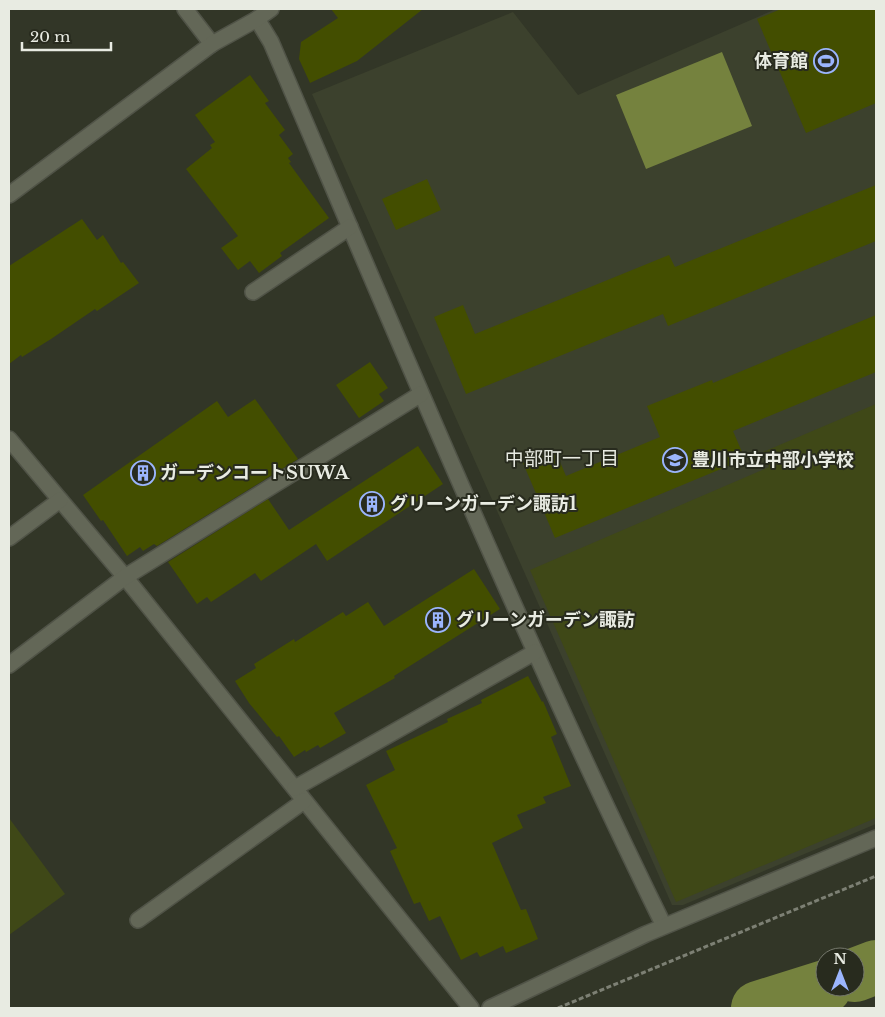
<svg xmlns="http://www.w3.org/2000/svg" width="885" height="1017" font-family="'Libre Baskerville','Noto Sans JP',serif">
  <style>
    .built { fill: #3c412d }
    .green { fill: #3f4817 }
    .water { fill: #75823e }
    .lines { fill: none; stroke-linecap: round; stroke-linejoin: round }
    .river { stroke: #75823e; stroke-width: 54 }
    .building { fill: #434e00 }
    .minor-casing { stroke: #505347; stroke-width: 18 }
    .path { stroke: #7d8074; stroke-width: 3; stroke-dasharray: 5 2.5; stroke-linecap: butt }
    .minor { stroke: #636757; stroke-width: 15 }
    .labels { text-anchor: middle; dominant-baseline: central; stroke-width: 4; stroke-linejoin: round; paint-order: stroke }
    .poi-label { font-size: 18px; font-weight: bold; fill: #e8ebe2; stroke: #282b1e; text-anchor: start }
    .neighbourhood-label { font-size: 19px; fill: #e8ebe2; stroke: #282b1e }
  </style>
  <rect width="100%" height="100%" fill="#323627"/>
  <path class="built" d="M776,9H876V824L683,905H672L312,94L513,12L578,95Z"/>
  <g class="green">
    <path d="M876,404V818L676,902L530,570L769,467L763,452Z"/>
    <path d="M9,818L65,894L9,935Z"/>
  </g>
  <path class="water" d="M722,52L752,126L646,169L616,95Z"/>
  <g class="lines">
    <g class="river">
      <path d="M855,975L876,967"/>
      <path d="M758,1008L825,987"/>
    </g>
  </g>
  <g class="building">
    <path d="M331,9H423L357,61L310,83L299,59L301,42L338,18Z"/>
    <path d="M781,9H876V103L806,133L757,19Z"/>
    <path d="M250,75L269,101L265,103L285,130L279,135L293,154L288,158L291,162L289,163L329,218L280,253L282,256L259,273L250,261L238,270L221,248L238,236L186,169L212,148L210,145L215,142L195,115Z"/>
    <path d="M427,179L441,210L396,230L382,199Z"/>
    <path d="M876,185V241L668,326L663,314L466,394L434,317L463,305L475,334L669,255L675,267Z"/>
    <path d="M82,219L97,240L103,235L121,263L123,262L139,283L97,311L95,309L51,339L22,357L21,355L9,364V266Z"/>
    <path d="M876,315V372L733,431L745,459L555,538L523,463L555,450L566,476L660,437L647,406L712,380L713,383Z"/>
    <path d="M370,362L388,388L379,394L384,401L359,418L336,385Z"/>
    <path d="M255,399L298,459L157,546L154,544L143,551L140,547L127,556L103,520L101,521L83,495L217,401L228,417Z"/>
    <path d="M418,446L443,484L327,561L316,544L261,581L255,573L211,602L207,597L197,604L168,562L268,499L289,530Z"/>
    <path d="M474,569L500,609L394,676L395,678L334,713L346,733L320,748L318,745L306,752L305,750L294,757L279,736L277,737L249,703L235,681L256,668L254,664L294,639L295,642L343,612L346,616L368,602L384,626Z"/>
    <path d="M528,676L542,702L543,701L557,734L551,737L571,786L543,797L546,803L517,815L523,828L492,843L521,910L526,909L538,939L506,953L503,946L480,957L477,952L461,960L440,916L429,921L420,902L414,904L390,851L397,848L366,785L395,770L386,751L448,722L447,719L482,703L481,700Z"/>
  </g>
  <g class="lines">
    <defs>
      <g id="minor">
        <path d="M185,9L212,44"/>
        <path d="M257,19L271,42C398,339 522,637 664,926"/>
        <path d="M9,195L212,44L257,19L271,9"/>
        <path d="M253,292L350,227"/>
        <path d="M9,439L125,577L471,1008"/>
        <path d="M9,538L60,500"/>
        <path d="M9,665L125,577L421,394"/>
        <path d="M295,788L535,652"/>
        <path d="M138,920L304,801"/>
        <path d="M490,1008L646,934L876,838"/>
      </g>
    </defs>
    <use href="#minor" class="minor-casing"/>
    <path class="path" d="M558,1008L876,876"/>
    <use href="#minor" class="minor"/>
  </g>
  <defs>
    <symbol id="stadium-ring" viewBox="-11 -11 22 22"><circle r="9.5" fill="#282b1e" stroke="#9bb5fd" stroke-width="1.5"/><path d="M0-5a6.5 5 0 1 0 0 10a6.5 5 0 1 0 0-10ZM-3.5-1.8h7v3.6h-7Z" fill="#9bb5fd"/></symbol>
    <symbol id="school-ring" viewBox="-11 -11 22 22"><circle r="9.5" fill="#282b1e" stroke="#9bb5fd" stroke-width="1.5"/><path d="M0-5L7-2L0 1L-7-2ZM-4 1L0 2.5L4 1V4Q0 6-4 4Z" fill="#9bb5fd"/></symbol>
    <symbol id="building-ring" viewBox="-11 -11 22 22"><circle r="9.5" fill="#282b1e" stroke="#9bb5fd" stroke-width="1.5"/><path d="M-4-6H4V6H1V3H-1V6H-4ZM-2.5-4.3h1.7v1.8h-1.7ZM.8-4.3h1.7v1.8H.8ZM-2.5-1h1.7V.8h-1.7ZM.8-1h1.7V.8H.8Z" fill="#9bb5fd"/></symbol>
  </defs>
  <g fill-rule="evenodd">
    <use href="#stadium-ring" x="812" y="47" width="28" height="28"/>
    <use href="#school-ring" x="661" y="446" width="28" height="28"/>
    <use href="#building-ring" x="129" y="459" width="28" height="28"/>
    <use href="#building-ring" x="358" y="490" width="28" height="28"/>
    <use href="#building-ring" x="424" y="606" width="28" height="28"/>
  </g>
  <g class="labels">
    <g class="poi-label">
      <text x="808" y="61" text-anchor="end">体育館</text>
      <text x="692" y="460">豊川市立中部小学校</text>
      <text x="160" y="473">ガーデンコートSUWA</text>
      <text x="390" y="504">グリーンガーデン諏訪1</text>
      <text x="456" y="620">グリーンガーデン諏訪</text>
    </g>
    <g class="neighbourhood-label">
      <text x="562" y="458">中部町一丁目</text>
    </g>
  </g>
  <rect width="885" height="1017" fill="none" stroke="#e8ebe2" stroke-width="20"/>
  <g transform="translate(840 972)"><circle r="24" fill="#282b1e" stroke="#75786c"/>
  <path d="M0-4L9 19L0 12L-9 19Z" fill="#9bb5fd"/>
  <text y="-8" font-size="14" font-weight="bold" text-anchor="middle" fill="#e8ebe2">N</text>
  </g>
  <path d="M22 42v8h89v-8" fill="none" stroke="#e8ebe2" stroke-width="2.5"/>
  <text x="30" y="42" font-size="15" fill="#e8ebe2" stroke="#282b1e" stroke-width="4" paint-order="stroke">20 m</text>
</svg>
